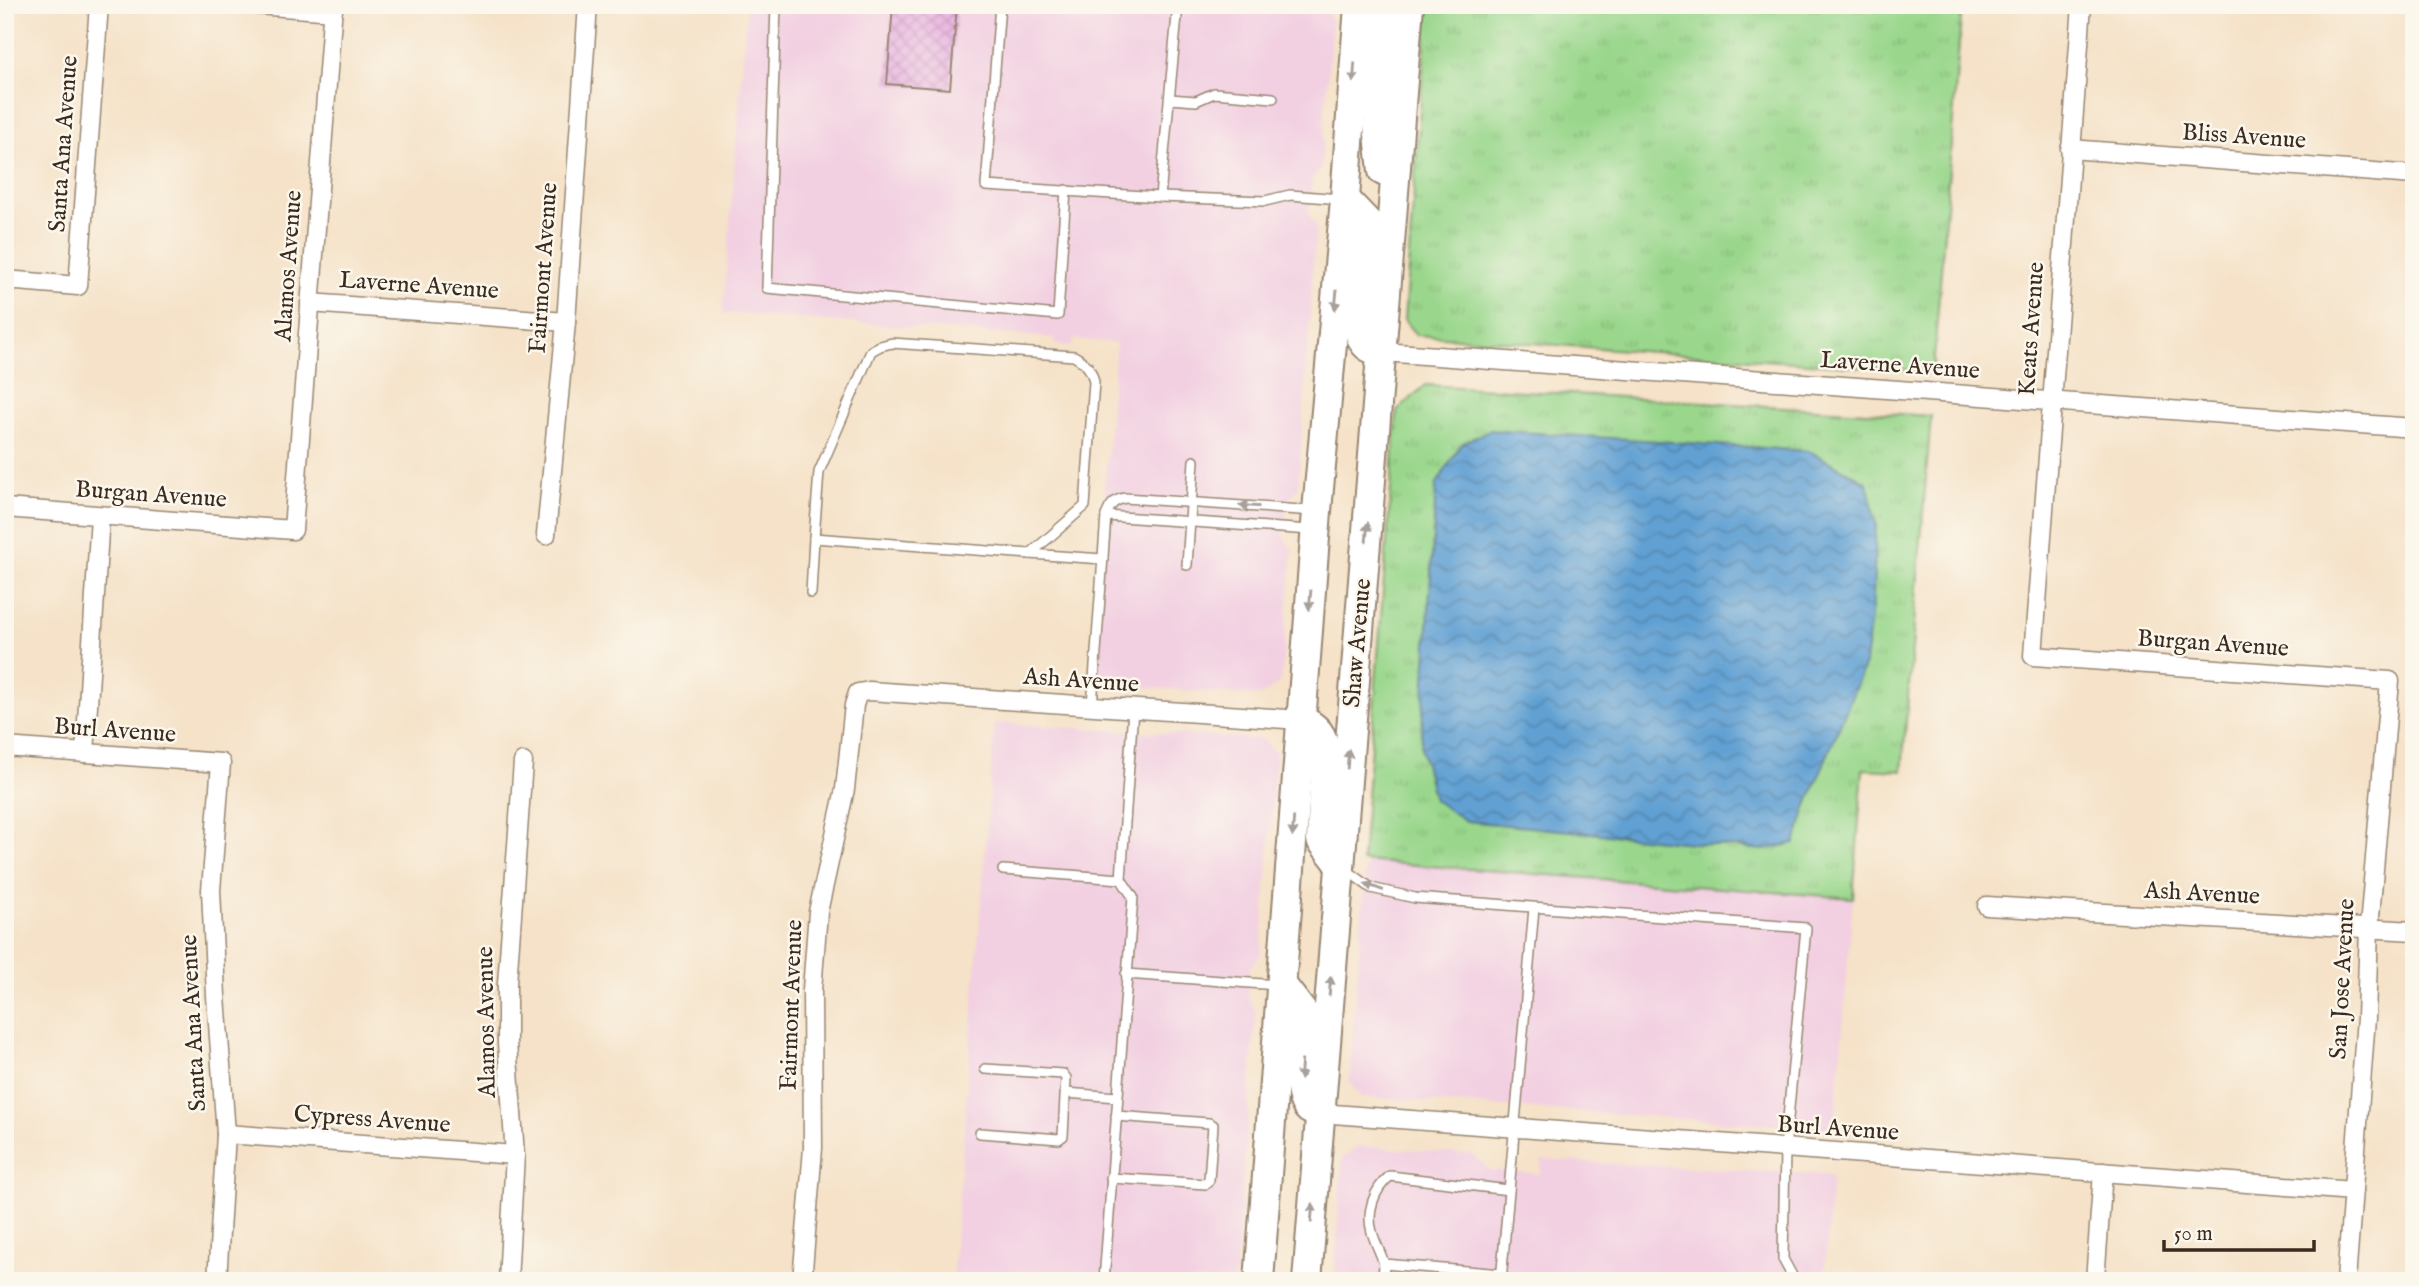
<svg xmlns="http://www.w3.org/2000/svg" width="2419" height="1286" font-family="'IM FELL English',serif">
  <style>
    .built { fill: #f2cfe1 }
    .grass { fill: url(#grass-tufts); stroke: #6a8055; stroke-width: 2 }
    .water { fill: url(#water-waves); stroke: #4e6578; stroke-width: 2 }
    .building { fill: url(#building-cross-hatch) }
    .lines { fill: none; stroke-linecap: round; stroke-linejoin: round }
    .service-casing { stroke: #988673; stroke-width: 12 }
    .minor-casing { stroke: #988673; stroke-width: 21 }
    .primary-casing { stroke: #988673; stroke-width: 32 }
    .service { stroke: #fff; stroke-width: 9 }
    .minor { stroke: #fff; stroke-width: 18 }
    .primary { stroke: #fff; stroke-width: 28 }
    .oneway { fill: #a79f9a }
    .labels { text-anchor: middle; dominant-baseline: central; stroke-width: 5; stroke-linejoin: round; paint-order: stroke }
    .street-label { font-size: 24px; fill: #3b2a1e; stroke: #fbf7ec }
  </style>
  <defs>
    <pattern id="grass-tufts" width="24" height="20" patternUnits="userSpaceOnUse" patternTransform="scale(1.75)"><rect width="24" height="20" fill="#9ad78c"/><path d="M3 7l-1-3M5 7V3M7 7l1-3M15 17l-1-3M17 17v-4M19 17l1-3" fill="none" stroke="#86b978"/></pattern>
    <pattern id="water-waves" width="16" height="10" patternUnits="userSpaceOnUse" patternTransform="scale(1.75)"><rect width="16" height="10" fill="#60a0d3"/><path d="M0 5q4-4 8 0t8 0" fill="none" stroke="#5083ab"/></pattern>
    <pattern id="building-cross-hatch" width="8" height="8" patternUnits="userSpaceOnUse" patternTransform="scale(1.75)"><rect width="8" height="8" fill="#e7a9e0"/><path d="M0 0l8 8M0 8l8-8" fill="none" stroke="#bc8ab5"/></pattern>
  </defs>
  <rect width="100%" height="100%" fill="#fbf7ec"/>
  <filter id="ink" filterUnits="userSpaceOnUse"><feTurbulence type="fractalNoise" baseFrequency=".0143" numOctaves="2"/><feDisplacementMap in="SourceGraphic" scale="14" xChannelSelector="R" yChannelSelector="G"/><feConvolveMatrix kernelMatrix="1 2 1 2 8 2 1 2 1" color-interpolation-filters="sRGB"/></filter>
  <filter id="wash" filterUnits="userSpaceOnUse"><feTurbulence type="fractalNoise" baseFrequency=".00686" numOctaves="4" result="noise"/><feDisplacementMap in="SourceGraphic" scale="28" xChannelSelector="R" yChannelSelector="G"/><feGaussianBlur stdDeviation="1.57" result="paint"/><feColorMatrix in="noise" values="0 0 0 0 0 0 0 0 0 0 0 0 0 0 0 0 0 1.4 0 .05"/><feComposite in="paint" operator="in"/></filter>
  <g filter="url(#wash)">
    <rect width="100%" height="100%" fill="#f5e2c8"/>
    <g class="built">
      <path d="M747,5H1324L1332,22L1321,168L1312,179L1311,188L1309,215L1316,226L1298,488L1287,502L1284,538L1293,550L1281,681L1261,696L1089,683L1116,343L1073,339V346L1055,344V338L723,313Z"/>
      <path d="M995,723L1262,739L1276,753L1261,955L1250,967L1248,998L1256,1013L1235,1281H952Z"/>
      <path d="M1366,861L1853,898L1835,1129L1361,1097L1349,1082Z"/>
      <path d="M1357,1146L1471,1154L1490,1170L1540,1174L1542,1160L1832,1175L1824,1278L1870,1281H1334L1342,1159Z"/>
    </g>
    <g class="grass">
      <path d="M1428,5H1962L1933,372L1416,335L1404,320Z"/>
      <path d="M1426,385L1931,416L1902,771L1863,769L1853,898L1362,861L1397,411Z"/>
    </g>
    <path class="water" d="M1489,430L1809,451L1867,482L1876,523L1873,600L1865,664L1807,805L1795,843L1764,850L1466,821L1434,800L1421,748L1436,485L1461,444Z"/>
    <g id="blocks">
      <path class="building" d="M893,5H957L950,89L887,84Z"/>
    </g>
  </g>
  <g filter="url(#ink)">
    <use href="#blocks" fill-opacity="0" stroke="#988673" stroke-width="2"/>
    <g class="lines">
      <defs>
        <g id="service">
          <path d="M776,5L767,288L1058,315L1066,190"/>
          <path d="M1000,5L986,186L1160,197L1265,201L1290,195L1341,199"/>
          <path d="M1170,99L1196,101L1214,93L1273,98"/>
          <path d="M1160,197L1178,5"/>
          <path d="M892,343L1074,356C1086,363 1091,368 1094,382L1085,506L1030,554L814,538L819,472L871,351L880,346Z"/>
          <path d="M1106,516L1311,530"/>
          <path d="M1030,554L1103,559"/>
          <path d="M1187,565L1194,461"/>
          <path d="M811,593L814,538"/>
          <path d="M1092,706L1106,516C1110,505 1114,500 1125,498L1315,511"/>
          <path d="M1344,868L1371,888L1415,898L1806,928L1785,1150L1783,1259L1795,1281"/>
          <path d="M1003,870L1121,879"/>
          <path d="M1126,974L1277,985"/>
          <path d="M1066,1093L1117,1097"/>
          <path d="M980,1133L1059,1139L1063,1136L1066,1078L1063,1074L985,1069"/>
          <path d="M1111,1178L1206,1184L1209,1180L1213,1125L1209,1123L1116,1116"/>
          <path d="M1502,1274L1384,1264C1381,1253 1375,1243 1372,1232C1366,1212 1374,1189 1390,1176L1509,1190"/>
          <path d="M1104,1281L1133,897L1121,879L1133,709"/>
          <path d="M1383,1281L1384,1264"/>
          <path d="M1501,1281L1534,908"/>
        </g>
        <g id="minor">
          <path d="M258,5L333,11"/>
          <path d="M2082,5L2033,656L2390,681L2369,928L2366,1018L2346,1281"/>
          <path d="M2070,149L2414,175"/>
          <path d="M5,280L78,286L99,5"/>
          <path d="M310,303L566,322"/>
          <path d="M1383,352L2414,428"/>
          <path d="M5,508L293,530L333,5"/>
          <path d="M546,535L566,322L588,5"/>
          <path d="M5,747L221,763L211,890L216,996L226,1134L217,1281"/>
          <path d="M85,753L100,516"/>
          <path d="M1987,906L2414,931"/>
          <path d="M1320,1113L2353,1191"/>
          <path d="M226,1134L515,1155"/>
          <path d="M508,1281L515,1155L507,1043V984L523,762"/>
          <path d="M802,1281L813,1148L812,990L818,912L845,789L854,705L858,693L869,691L1301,720"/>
          <path d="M2095,1281L2103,1172"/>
        </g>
        <g id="primary">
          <path d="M1383,171L1378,125L1384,5"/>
          <path d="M1345,199L1368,223L1359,331C1363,346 1368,349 1383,352"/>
          <path d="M1301,720C1317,726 1323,735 1326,752L1321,840L1340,864"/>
          <path d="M1282,985L1305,1015C1304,1035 1293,1095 1309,1109C1312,1111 1316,1112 1320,1113"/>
          <path d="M1259,1281L1317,511L1345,199L1359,5"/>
          <path d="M1307,1281L1409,5"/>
        </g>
      </defs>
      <use href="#service" class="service-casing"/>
      <use href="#minor" class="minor-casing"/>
      <use href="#primary" class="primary-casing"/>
      <use href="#service" class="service"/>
      <use href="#minor" class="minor"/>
      <use href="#primary" class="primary"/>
    </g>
    <defs><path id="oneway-solid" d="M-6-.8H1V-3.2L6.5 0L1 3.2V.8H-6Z" transform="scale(1.75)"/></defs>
    <g class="oneway">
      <use href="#oneway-solid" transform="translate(1354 73) rotate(94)"/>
      <use href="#oneway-solid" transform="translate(1336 300) rotate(95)"/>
      <use href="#oneway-solid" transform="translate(1249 506) rotate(-177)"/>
      <use href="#oneway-solid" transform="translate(1367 532) rotate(-85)"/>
      <use href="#oneway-solid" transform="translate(1310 600) rotate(95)"/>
      <use href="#oneway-solid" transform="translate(1348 759) rotate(-85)"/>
      <use href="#oneway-solid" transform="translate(1293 827) rotate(94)"/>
      <use href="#oneway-solid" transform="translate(1374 887) rotate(-160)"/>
      <use href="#oneway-solid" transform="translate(1330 986) rotate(-85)"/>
      <use href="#oneway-solid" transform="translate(1301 1070) rotate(94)"/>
      <use href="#oneway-solid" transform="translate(1312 1213) rotate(-85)"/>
    </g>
  </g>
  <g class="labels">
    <g class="street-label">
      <text transform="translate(2244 137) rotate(4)">Bliss Avenue</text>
      <text transform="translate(64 144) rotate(-86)">Santa Ana Avenue</text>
      <text transform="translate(289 266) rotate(-86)">Alamos Avenue</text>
      <text transform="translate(544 268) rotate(-86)">Fairmont Avenue</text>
      <text transform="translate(419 286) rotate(4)">Laverne Avenue</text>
      <text transform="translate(2032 329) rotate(-86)">Keats Avenue</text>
      <text transform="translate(1900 366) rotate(4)">Laverne Avenue</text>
      <text transform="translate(151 495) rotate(4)">Burgan Avenue</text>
      <text transform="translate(1358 643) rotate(-85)">Shaw Avenue</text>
      <text transform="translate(2213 644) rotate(4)">Burgan Avenue</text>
      <text transform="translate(1081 681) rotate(4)">Ash Avenue</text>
      <text transform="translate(115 731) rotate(4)">Burl Avenue</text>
      <text transform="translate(2202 894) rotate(3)">Ash Avenue</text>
      <text transform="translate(2343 979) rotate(-87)">San Jose Avenue</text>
      <text transform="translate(792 1005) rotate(-88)">Fairmont Avenue</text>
      <text transform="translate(487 1022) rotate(-91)">Alamos Avenue</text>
      <text transform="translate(194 1023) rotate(-93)">Santa Ana Avenue</text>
      <text transform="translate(372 1120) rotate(4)">Cypress Avenue</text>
      <text transform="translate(1838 1129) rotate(4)">Burl Avenue</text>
    </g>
  </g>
  <rect width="2419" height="1286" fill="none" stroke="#fbf7ec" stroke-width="28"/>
  <path d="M2164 1240v10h150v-10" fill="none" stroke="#3b2a1e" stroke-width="3.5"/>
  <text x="2174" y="1240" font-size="21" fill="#3b2a1e" stroke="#fbf7ec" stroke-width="5" paint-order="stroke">50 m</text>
</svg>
